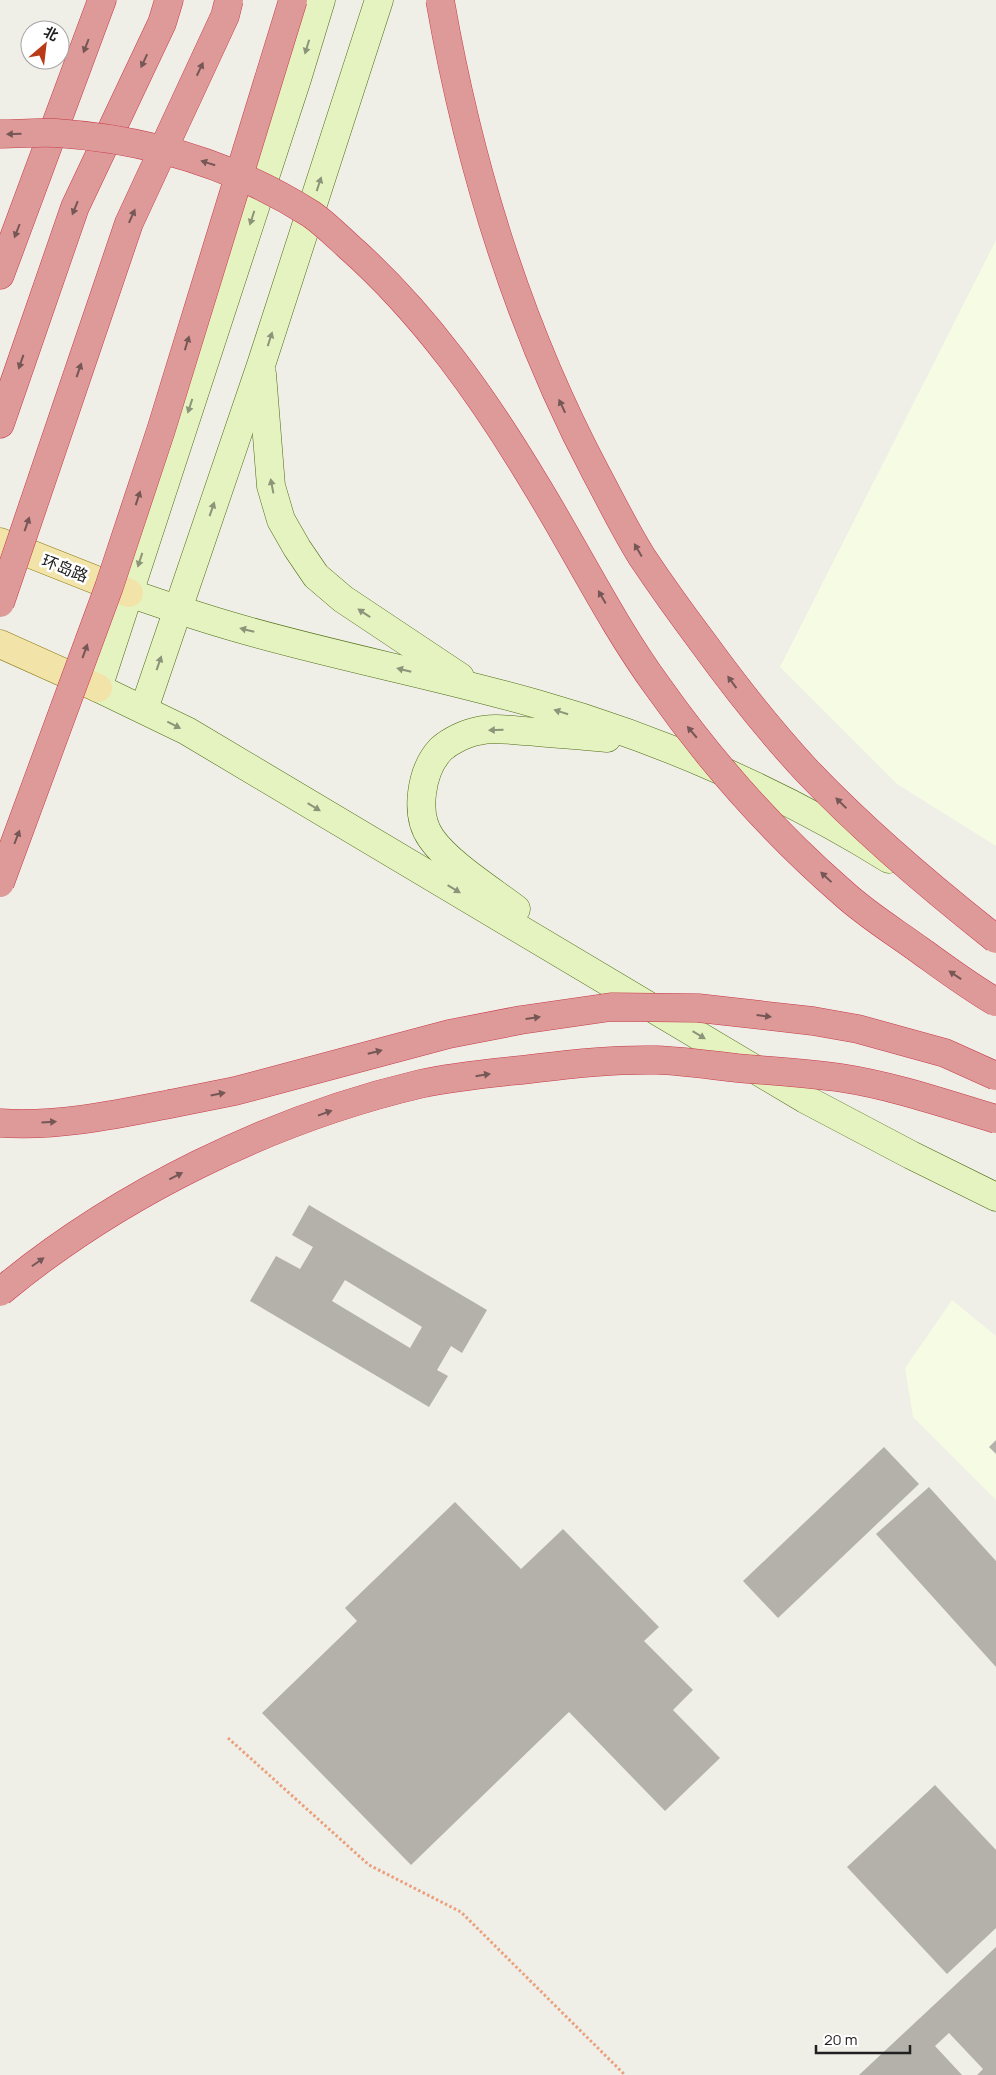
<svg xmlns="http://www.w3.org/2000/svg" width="996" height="2075" font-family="Manrope,'Noto Sans SC',sans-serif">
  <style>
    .education { fill: #f6fce4 }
    .building { fill: #b4b1aa; fill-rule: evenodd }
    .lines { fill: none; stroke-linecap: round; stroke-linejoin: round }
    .secondary-casing { stroke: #4e6c11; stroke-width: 29 }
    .primary-casing { stroke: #8b7d11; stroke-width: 29 }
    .highway-casing { stroke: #c83a4b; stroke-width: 29 }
    .path { stroke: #eba07d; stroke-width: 3; stroke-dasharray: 2.5 2.5; stroke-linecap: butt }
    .secondary { stroke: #e5f3c1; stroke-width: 28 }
    .primary { stroke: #f2e3a9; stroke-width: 28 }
    .highway { stroke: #de9a98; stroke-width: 28 }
    .highway-bridge-casing { stroke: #c83a4b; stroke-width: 29; stroke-linecap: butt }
    .highway-bridge { stroke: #de9a98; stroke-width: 28 }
    .oneway { fill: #755756 }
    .oneway2 { fill: #8c9479 }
    .labels { text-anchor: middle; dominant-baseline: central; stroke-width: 5; stroke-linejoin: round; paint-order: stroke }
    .street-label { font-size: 16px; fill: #202020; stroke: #fff }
  </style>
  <rect width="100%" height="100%" fill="#efeee7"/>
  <g class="education">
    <path d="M996,240V846L897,784L780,667Z"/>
    <path d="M952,1300L996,1336V1500L913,1417L905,1368Z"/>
  </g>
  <g class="building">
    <path d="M309,1205L487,1310L462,1353L451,1346L437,1370L448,1376L429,1407L250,1301L276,1256L300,1269L313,1247L292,1235ZM345,1280L422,1327L410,1348L332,1301Z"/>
    <path d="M996,1440V1454L989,1447Z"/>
    <path d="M884,1447L919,1484L778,1618L743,1581Z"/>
    <path d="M929,1487L996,1561V1667L876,1534Z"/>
    <path d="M455,1502L521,1569L563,1529L659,1627L644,1641L693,1690L673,1710L720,1758L665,1811L569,1712L411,1865L262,1713L357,1621L345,1608Z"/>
    <path d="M935,1785L996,1850V1928L947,1974L847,1867Z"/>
    <path d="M996,1947V2075H977L983,2069L949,2033L935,2046L962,2075H859Z"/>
  </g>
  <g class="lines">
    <defs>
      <g id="secondary">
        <path d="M321,0L297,79L98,688L187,731L805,1099L911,1155L996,1197"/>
        <path d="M262,374L271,486L281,520L297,548L316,576L343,599L460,677"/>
        <path d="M129,593C164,605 198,617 234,627C333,656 436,675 537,704C658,738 781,792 889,859"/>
        <path d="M144,709L261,365L379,0"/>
        <path d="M516,909C491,890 448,863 431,838C414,814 421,770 441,749C450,741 466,733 478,731C492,727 510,730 524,731C552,733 580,736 607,738"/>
      </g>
      <g id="primary">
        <path d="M0,542L129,593"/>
        <path d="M0,644L98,688"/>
      </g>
      <g id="highway">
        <path d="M0,275L102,0"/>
        <path d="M0,424L75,207L162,23L169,0"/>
        <path d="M0,1123C57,1127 114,1115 170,1104"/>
      </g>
    </defs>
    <use href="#secondary" class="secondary-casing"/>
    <use href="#primary" class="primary-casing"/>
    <use href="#highway" class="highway-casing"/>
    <path class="path" d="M228,1738L369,1865L461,1912L625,2075"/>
    <use href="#secondary" class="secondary"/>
    <use href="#primary" class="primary"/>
    <use href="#highway" class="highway"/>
    <defs>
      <g id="highway-bridge">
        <path d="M440,0C469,166 517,324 596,473C611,501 625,530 642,557C662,587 683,616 704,644C736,688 770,731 807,771C865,832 930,887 996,939"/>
        <path d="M0,134C18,134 37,132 56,133C146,139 234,165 311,214C324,223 336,235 348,246C424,313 484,398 536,485C577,552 612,624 658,687C711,762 774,833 843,893C867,915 895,932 921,951C946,969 970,987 996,1002"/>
        <path d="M0,603L129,223L225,16L229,0"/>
        <path d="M0,883L109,587L161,430L293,0"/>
        <path d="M170,1104L235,1091L449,1034L521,1020L611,1007L698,1008L813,1021L858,1029L945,1053L996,1076"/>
        <path d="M0,1292C118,1194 271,1119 420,1084C456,1076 494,1073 530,1069C572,1064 615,1059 657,1060C684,1061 710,1065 737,1068C772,1071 807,1073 842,1078C894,1086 946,1104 996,1119"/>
      </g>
    </defs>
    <use href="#highway-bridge" class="highway-bridge-casing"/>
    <use href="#highway-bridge" class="highway-bridge"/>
  </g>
  <defs><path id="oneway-solid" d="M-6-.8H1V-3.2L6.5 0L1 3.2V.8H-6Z" transform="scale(1.25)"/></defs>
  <g class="oneway">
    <use href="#oneway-solid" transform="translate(86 46) rotate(111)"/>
    <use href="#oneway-solid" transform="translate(144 61) rotate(115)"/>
    <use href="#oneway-solid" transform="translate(200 69) rotate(-65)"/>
    <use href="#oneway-solid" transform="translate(14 134) rotate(179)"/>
    <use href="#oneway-solid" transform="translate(208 163) rotate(-163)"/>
    <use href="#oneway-solid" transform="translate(75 208) rotate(112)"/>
    <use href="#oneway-solid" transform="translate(132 216) rotate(-66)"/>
    <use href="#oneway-solid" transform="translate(17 231) rotate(111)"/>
    <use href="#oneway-solid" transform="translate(187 343) rotate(-73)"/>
    <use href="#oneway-solid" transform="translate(21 362) rotate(109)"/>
    <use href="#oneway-solid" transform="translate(79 370) rotate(-71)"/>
    <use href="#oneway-solid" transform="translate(562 406) rotate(-115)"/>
    <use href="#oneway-solid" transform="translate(138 498) rotate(-72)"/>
    <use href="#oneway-solid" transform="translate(27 524) rotate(-71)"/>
    <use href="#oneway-solid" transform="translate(638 550) rotate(-120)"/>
    <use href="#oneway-solid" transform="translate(602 597) rotate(-120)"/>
    <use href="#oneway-solid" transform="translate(85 651) rotate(-70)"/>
    <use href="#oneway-solid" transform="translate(732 682) rotate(-126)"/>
    <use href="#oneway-solid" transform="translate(692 732) rotate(-130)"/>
    <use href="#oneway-solid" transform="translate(841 803) rotate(-136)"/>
    <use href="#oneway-solid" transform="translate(17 837) rotate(-69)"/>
    <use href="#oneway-solid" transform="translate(826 877) rotate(-137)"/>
    <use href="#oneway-solid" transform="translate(955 975) rotate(-146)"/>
    <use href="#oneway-solid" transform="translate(764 1016) rotate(7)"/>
    <use href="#oneway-solid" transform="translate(533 1018) rotate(-8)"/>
    <use href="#oneway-solid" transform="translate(375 1052) rotate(-14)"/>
    <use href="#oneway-solid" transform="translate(483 1075) rotate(-9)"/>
    <use href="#oneway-solid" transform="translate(218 1094) rotate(-11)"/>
    <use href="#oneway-solid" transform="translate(325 1113) rotate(-20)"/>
    <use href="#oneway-solid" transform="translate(49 1122) rotate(-3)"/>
    <use href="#oneway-solid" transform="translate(176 1176) rotate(-27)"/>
    <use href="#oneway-solid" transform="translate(38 1262) rotate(-35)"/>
  </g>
  <g class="oneway2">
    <use href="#oneway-solid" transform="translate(307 47) rotate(107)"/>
    <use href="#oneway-solid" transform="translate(319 184) rotate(-72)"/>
    <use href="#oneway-solid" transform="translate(252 218) rotate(108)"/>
    <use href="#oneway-solid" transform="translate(270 339) rotate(-72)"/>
    <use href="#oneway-solid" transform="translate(190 406) rotate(108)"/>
    <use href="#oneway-solid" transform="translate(272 486) rotate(-101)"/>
    <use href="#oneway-solid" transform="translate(212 509) rotate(-71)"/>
    <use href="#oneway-solid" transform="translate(140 560) rotate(108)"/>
    <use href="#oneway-solid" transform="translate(364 613) rotate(-146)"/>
    <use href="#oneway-solid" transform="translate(247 630) rotate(-166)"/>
    <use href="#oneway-solid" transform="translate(159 663) rotate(-71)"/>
    <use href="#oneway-solid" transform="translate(404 670) rotate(-166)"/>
    <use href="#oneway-solid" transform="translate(561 712) rotate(-162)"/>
    <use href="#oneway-solid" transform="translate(174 725) rotate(27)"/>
    <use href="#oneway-solid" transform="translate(496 730) rotate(179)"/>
    <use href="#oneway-solid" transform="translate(314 807) rotate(31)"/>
    <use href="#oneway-solid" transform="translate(454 889) rotate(31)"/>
    <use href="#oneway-solid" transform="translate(699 1035) rotate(31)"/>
  </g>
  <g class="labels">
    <g class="street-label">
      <text transform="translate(65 568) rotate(21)">环岛路</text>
    </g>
  </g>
  <g transform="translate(45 45) rotate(28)"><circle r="24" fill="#ffffff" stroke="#a6a6a6"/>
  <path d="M0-4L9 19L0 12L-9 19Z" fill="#b93a16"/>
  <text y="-8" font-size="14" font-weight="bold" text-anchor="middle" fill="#202020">北</text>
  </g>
  <path d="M816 2045v8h94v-8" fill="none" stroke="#202020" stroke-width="2.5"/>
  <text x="824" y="2045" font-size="15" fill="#202020" stroke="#ffffff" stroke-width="4" paint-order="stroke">20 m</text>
</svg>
